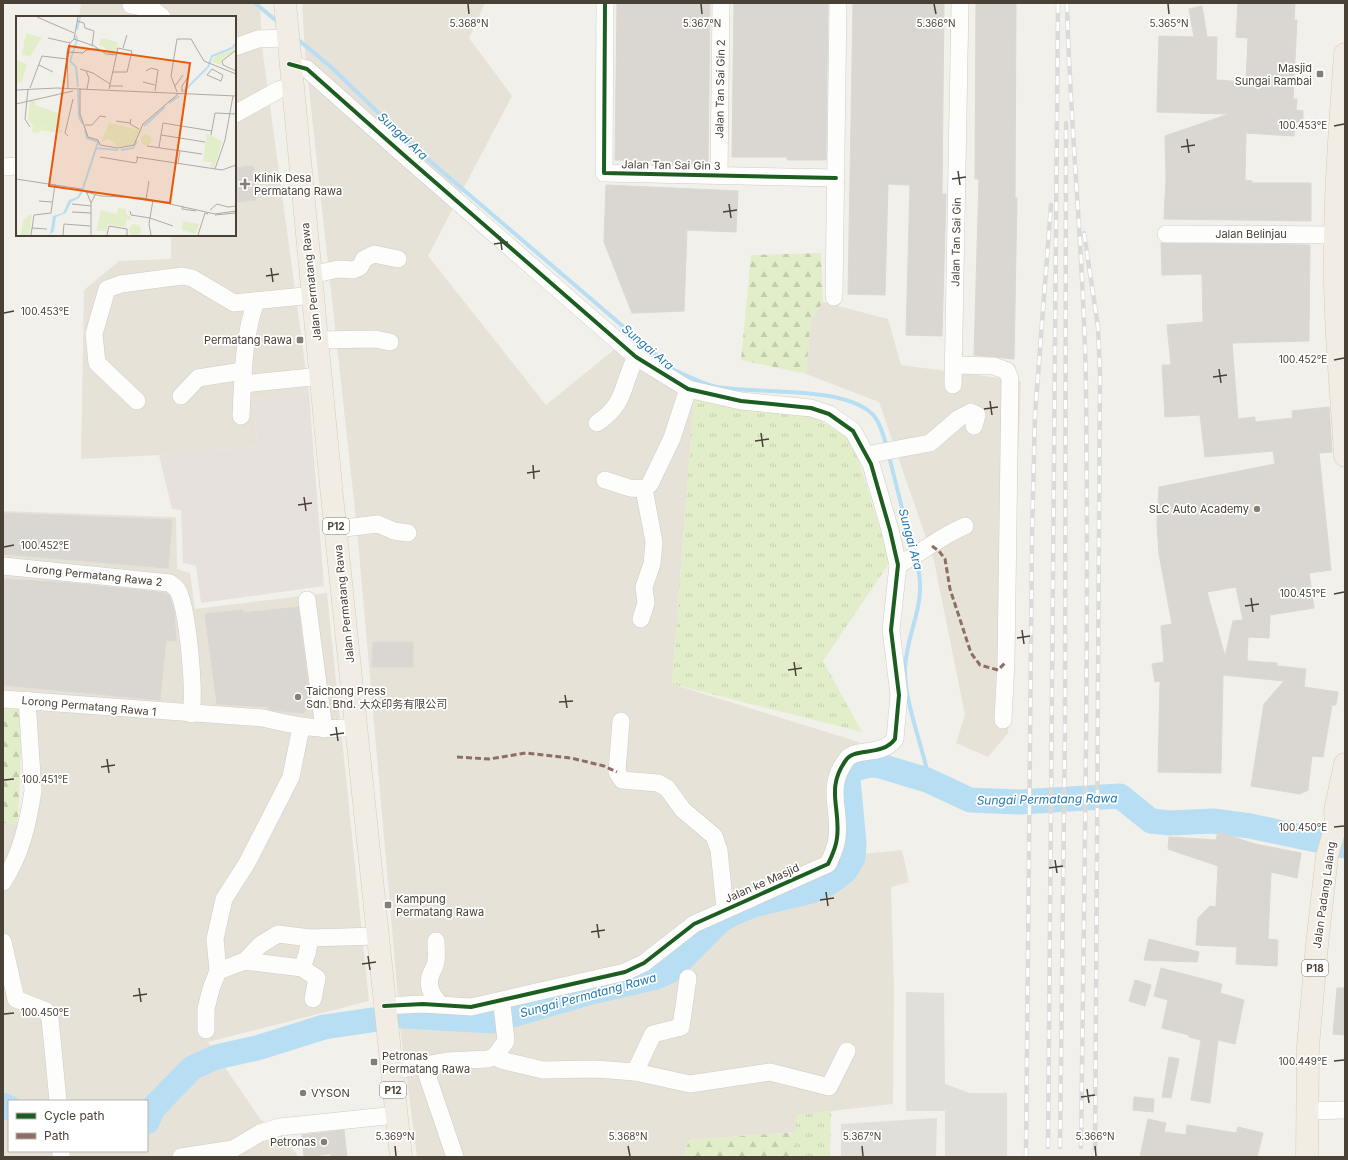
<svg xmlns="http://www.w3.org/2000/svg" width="1348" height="1160" font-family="Inter,'Noto Sans SC',sans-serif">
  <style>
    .residential { fill: #e7e2d8; fill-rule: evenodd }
    .industrial { fill: #e6e1dc }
    .grass { fill: url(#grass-tufts) }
    .forest { fill: url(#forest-firs) }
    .parking { fill: #e1dfda }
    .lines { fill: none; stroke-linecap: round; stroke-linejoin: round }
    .stream { stroke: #b8def3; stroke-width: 4 }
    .river { stroke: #b8def3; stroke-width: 25 }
    .building { fill: #dad7d2; stroke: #dbd7d1; fill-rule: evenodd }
    .minor-casing { stroke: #cfccc7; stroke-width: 18 }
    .primary-casing { stroke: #d6ccb7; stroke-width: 23 }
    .minor { stroke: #fdfdfc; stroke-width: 17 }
    .primary { stroke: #f2ede4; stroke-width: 22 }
    .rail-casing { stroke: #dadad9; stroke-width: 4.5 }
    .rail { stroke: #fff; stroke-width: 3; stroke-dasharray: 9; stroke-linecap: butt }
    .quiet { stroke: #8d6e63; stroke-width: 3; stroke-dasharray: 6 3; stroke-linecap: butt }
    .cycleway-casing { stroke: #fff; stroke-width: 6 }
    .cycleway { stroke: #1b5e20; stroke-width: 4 }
    .ticks { fill: none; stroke: #4a4136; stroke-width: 1.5 }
    .poi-dot { fill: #857e75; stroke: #fff; stroke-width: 1.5 }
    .labels { text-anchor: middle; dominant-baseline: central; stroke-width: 3.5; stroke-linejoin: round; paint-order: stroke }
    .shield { fill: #fff; stroke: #807a72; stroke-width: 1 }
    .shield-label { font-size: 10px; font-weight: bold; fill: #4a4136 }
    .poi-label { font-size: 11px; fill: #4a4136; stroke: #fff; text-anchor: start }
    .street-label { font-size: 11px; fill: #4a4136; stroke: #fff }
    .water-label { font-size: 12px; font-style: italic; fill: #227aaf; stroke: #fff }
    .inset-river { fill: none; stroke: #b8def3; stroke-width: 2 }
    .inset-road { fill: none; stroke: #afaaa3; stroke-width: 1 }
    .view { fill: #e8590c; fill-opacity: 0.15; stroke: #e8590c; stroke-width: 2 }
    .inset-edge { fill: none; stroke: #4a4136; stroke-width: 2 }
    .ticks-label { font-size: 10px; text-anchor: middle; fill: #4a4136; stroke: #fff; stroke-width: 3.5; stroke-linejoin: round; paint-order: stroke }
  </style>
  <defs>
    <pattern id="grass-tufts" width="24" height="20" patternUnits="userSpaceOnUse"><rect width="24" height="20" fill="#e1eec9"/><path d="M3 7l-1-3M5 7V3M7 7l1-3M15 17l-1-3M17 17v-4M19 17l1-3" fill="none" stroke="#c3cdad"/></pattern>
    <pattern id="forest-firs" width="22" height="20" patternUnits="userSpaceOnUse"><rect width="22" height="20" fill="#e1eec9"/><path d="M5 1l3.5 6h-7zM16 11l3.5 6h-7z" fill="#c3cdad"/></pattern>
  </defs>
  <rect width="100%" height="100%" fill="#f2f0eb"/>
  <g class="residential">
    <path d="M81,3H260L262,47L309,393L254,400L257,446L159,455L81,459L84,290L119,261L171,259V235H235V17H79Z"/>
    <path d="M302,3H485L469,38L512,96L428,256L546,405L621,344L695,385L672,684L859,742L843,774L844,843L840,861L829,874L813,882L751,902L722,914L670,964L655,971L632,977L399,1009L357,529L305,53Z"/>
    <path d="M823,302L888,319L901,365L1021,381L1008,733L988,757L956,743L965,715L934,561L879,402L806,374L811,319Z"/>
    <path d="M3,511L176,517L177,569L190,573L195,609L327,593L369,1001L208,1042L260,1119L280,1134L299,1157H3V823L27,825L35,707L3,705ZM9,1101H147V1151H9Z"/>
    <path d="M902,850L909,882L891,887L894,989L893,1104L796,1115V1132L689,1140L684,1157H417L400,1027L491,1026L661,982L695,963L714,937L736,916L825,892L844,877L862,854Z"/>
  </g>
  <path class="industrial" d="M309,393L324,586L201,603L196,566L183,563L181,510L172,509L159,455L257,446L254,400Z"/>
  <g class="grass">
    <path d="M695,385L812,415L853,441L890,562L823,661L862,732L672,684Z"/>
    <path d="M831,1111L830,1157H795L796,1115Z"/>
  </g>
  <g class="forest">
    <path d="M821,253L823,302L811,319L806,374L741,360L751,255Z"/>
    <path d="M3,705L23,706L18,824L3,823Z"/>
    <path d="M796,1132L795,1157H684L689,1140Z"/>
  </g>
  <g class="parking">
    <path d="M906,992L944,993L945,1084L970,1093H1007V1157H945V1111H906Z"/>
    <path d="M937,1118L936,1157H841V1124Z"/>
  </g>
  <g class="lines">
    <g class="stream">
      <path d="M255,3L279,23"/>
      <path d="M295,37L331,67L417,150L674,370C688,376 702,384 717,387C757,394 839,386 870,412C880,420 883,435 887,447"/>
      <path d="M889,456L913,552"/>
      <path d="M916,560C929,603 907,628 905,668C904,698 920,740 927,770V780"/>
    </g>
    <g class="river">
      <path d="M403,1016L492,1021L591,992L656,977L670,971L721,920L732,914L753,905L811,891L829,883L845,871L853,858L854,843L848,780L850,772C859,766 867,765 877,765L927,780L970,800L1020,802L1120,796L1151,821L1170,823L1213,821L1250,826L1345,846"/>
      <path d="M3,1105L9,1108"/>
      <path d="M147,1122L153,1108L192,1068L216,1057L257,1048L324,1027L372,1020"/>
    </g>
  </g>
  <g class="building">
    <path d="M617,3H710L708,165L669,164V161L615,160Z"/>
    <path d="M734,3H828L826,160H787V157H732Z"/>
    <path d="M853,3H944L942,194H946L942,336L906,335L910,185L888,184L885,295L848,294Z"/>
    <path d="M976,3H1016L1015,198H1017L1014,359L974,355L979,179H975Z"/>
    <path d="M1238,3H1295L1294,20H1297L1293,99H1297L1296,110L1303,111V122H1295L1294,136L1246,133L1245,180L1252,181V183H1311V221L1164,219L1166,179L1165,136L1229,114L1157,112L1159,36L1194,37L1189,9L1202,6L1207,37H1217L1216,80L1246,82L1248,38L1236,37Z"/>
    <path d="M253,166L256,200L235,202V168Z"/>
    <path d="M606,185L738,191L736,232L687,230L684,311L632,313L604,242Z"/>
    <path d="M1161,243L1310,245L1309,341L1232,343L1238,419L1255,417V422L1293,418L1292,411L1329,407L1332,452L1319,453L1331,570L1309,573L1314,608L1270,615L1269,638L1248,637L1247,661L1277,663V666L1306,669L1304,687L1338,692L1336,705H1332L1323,757L1312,756L1308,790L1300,794L1251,786L1264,704L1284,681L1223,675L1221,773L1158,772L1160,681L1155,682L1152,664L1164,662L1161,626L1172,624L1159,554L1157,524L1159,487L1275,464L1273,451L1205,457L1200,415L1165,417L1162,365H1171L1167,325L1203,322L1202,274L1162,275ZM1236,587L1243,620L1233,621L1225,656L1207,592Z"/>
    <path d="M3,513L172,520L168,568L3,554Z"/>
    <path d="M3,579L68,583L166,593L169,595L174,611L176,641L166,640L160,700L3,685Z"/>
    <path d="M298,607L311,706L303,713L272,710L269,709L268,707L217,704L205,614L243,610V613Z"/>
    <path d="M373,642H413V667H372Z"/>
    <path d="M1218,832L1255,844L1301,853L1297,878L1271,872L1268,939L1278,940L1277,966L1236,964L1237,947L1196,945L1198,918L1210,906L1216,907L1218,866L1168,849L1169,837L1216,840Z"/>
    <path d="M1149,939L1199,952L1197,962L1144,960Z"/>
    <path d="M1161,968L1222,984L1220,993L1244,1000L1235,1044L1218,1040L1210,1103L1191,1100L1201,1040L1189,1037V1035L1162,1028L1168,1000L1154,996Z"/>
    <path d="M1135,980L1151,985L1145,1006L1129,1001Z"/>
    <path d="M1337,988H1345V1035L1333,1034Z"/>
    <path d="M1169,1057L1179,1059L1171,1098L1162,1097Z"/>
    <path d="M1134,1097L1154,1099L1153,1112L1133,1110Z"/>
    <path d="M1148,1119L1166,1123L1164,1132L1186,1135L1187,1125L1236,1133L1238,1127L1263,1133L1257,1157H1140Z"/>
    <path d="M344,1130L347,1157H331L330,1154L304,1157L302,1135Z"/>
  </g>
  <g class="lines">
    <defs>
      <g id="minor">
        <path d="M605,3L604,173L836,178"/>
        <path d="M131,5L152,9L162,17"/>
        <path d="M235,47L258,39L287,38"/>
        <path d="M289,64L307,69L405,156L636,357L688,389L741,401L811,408L829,414L853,431L871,464L890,530L898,565L891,630L899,695L895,739C882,757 854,747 846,760C825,789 841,808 837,838C836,847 832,856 828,864L694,924L644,963L625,972L471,1007L423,1004L384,1006"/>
        <path d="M235,114L278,90L291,86"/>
        <path d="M3,167L17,166"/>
        <path d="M719,175L721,3"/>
        <path d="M1166,234L1336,235"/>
        <path d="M311,275L338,269L353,270L360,267L364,259L374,254L398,259"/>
        <path d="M834,297L838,3"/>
        <path d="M317,340L375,339L390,342"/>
        <path d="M954,365L994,366L1007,371L1010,379L1006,662L1003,720"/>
        <path d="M243,384L321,376"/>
        <path d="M953,385L960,3"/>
        <path d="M181,396L198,378L236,372L243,369"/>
        <path d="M137,401L97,363L94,334L107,289L121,284L182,276L192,278L234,303L313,295"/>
        <path d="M241,416C243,378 243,337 256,301"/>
        <path d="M597,423C627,403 621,386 636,357"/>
        <path d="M866,455L930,443L959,418L971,412L977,415L974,426"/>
        <path d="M605,480L630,488L644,489L650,484L672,438L688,389"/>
        <path d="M336,529L378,524L394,531L408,533"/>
        <path d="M898,565C921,553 941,536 965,526"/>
        <path d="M3,566L170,583C172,585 175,587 177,589C188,607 195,692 191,714"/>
        <path d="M307,600L324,729"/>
        <path d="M641,619L646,603L644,587L652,564L654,542L644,489"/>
        <path d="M3,699L263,718C295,726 323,731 356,727"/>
        <path d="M621,721L617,772L622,780L658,783L667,788L683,810L714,836L719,850L725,909"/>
        <path d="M3,882C21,855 28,823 33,791L27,700"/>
        <path d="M436,941C436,947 437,954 436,960C436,966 433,969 431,974C426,986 433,997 441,1005"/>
        <path d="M3,942L16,999L46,1011L50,1018L58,1101"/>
        <path d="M245,961L302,968L317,978L313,999"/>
        <path d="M302,968L307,954L310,938"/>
        <path d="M218,971L245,961L260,945L278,934L310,938L377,936"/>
        <path d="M206,1030V1009L211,989L218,971L215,939L224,899L247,863L291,777L301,727"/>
        <path d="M495,1056L501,1060L543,1070L595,1069L635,1072L690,1084L770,1072L829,1087L847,1051"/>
        <path d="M424,1066L455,1157"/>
        <path d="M392,1071L447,1061L488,1059L495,1056L506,1041L502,1005L499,1002"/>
        <path d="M635,1072L653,1034L681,1027L688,978"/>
        <path d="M1308,1111L1345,1110"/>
        <path d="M61,1151V1157"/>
        <path d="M181,1157L233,1149L260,1133L280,1127L396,1115"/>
      </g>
      <g id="primary">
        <path d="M285,3L332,496L401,1157"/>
        <path d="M1345,54C1340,127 1334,201 1335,275C1335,335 1342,395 1345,456"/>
        <path d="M1336,825L1335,811L1345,764"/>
        <path d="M1307,1157L1308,1046L1317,945L1327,856L1336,825L1345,815"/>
      </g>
    </defs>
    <use href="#minor" class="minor-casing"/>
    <use href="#primary" class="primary-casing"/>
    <use href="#minor" class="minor"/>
    <use href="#primary" class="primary"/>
    <defs>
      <g id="rail">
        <path d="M1067,3C1070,133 1085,263 1086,394C1089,645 1084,896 1081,1147"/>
        <path d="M1084,233L1098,327L1100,373L1095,1157"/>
        <path d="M1048,1147L1058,3"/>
        <path d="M1060,1147L1065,726L1066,123"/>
        <path d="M1026,1157L1032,537L1035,415L1051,205"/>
      </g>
    </defs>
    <use href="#rail" class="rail-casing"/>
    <use href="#rail" class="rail"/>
    <g class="quiet">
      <path d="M932,546L939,551L945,559L950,589L971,653L980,665L998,670L1006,662"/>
      <path d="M457,757L489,759L526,753L571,758L604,766L617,772"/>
    </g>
    <defs>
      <g id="cycleway">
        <path d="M605,3L604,173L836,178"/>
        <path d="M289,64L307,69L405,156L636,357L688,389L741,401L811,408L829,414L853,431L871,464L890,530L898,565L891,630L899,695L895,739C882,757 854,747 846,760C825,789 841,808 837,838C836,847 832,856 828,864L694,924L644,963L625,972L471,1007L423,1004L384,1006"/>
      </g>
    </defs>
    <use href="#cycleway" class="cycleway-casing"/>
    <use href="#cycleway" class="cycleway"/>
  </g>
  <path class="ticks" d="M468,4L469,14M701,4L702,14M934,4L936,14M1168,4L1169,14M1334,126L1344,124M1187,139L1189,153M1181,147L1195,145M958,171L960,185M952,179L966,177M729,204L731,218M723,212L737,210M500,236L502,250M494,244L508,242M271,268L273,282M266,276L279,274M4,313L14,311M1334,360L1344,358M1219,369L1221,383M1213,377L1227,375M990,401L992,415M984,409L998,407M761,433L763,447M755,441L769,439M533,465L534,479M527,473L540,471M304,497L306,511M298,505L312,503M4,547L14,545M1334,594L1344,592M1251,598L1253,612M1245,606L1259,604M1022,630L1024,644M1017,638L1030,636M794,662L796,676M788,670L802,668M565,695L567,708M559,702L573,701M336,727L338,741M330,735L344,733M107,759L109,773M101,767L115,765M4,780L14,779M1334,827L1344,826M1055,860L1057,873M1049,868L1063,866M826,892L828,906M820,900L834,898M597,924L599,938M591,932L605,930M368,956L370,970M362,964L376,962M139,988L141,1002M133,996L147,994M4,1014L14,1013M1334,1061L1344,1060M1087,1089L1089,1103M1081,1097L1095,1095M395,1146L396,1156M628,1146L630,1156M862,1146L863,1156M1095,1146L1096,1156"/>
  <g class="poi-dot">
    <rect x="1316" y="70" width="8" height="8" rx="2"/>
    <path d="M243 178h4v4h4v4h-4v4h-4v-4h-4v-4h4z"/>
    <rect x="296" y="336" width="8" height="8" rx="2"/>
    <circle cx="1257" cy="509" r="4"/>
    <circle cx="298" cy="697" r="4"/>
    <rect x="384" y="901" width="8" height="8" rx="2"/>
    <rect x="370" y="1058" width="8" height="8" rx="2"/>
    <circle cx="303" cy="1093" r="4"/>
    <circle cx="324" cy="1142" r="4"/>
  </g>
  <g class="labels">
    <g class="shield">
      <rect x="323" y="518" width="26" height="16" rx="3"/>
      <rect x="1302" y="960" width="26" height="16" rx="3"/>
      <rect x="380" y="1082" width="26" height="16" rx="3"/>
    </g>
    <g class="shield-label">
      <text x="336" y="526">P12</text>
      <text x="1315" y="968">P18</text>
      <text x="393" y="1090">P12</text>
    </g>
    <g class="poi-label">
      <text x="1312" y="68" text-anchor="end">Masjid<tspan x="1312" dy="13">Sungai Rambai</tspan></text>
      <text x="254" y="178">Klinik Desa<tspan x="254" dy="13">Permatang Rawa</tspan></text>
      <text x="292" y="340" text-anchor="end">Permatang Rawa</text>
      <text x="1249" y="509" text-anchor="end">SLC Auto Academy</text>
      <text x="306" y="691">Taichong Press<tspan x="306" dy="13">Sdn. Bhd. 大众印务有限公司</tspan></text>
      <text x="396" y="899">Kampung<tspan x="396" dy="13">Permatang Rawa</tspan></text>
      <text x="382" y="1056">Petronas<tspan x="382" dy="13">Permatang Rawa</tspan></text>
      <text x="311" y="1093">VYSON</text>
      <text x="316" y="1142" text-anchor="end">Petronas</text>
    </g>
    <g class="street-label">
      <text transform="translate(720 89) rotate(-89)">Jalan Tan Sai Gin 2</text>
      <text transform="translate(671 165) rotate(1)">Jalan Tan Sai Gin 3</text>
      <text x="1251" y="234">Jalan Belinjau</text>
      <text transform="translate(956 242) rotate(-89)">Jalan Tan Sai Gin</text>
      <text transform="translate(311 282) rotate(-96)">Jalan Permatang Rawa</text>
      <text transform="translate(94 575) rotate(6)">Lorong Permatang Rawa 2</text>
      <text transform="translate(344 604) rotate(-96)">Jalan Permatang Rawa</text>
      <text transform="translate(89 706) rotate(5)">Lorong Permatang Rawa 1</text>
      <text transform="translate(762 883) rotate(-24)">Jalan ke Masjid</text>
      <text transform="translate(1324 895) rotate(-82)">Jalan Padang Lalang</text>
    </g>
    <g class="water-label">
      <text transform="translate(403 136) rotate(43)">Sungai Ara</text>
      <text transform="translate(648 347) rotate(40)">Sungai Ara</text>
      <text transform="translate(911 539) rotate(75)">Sungai Ara</text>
      <text transform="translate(1047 799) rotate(-1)">Sungai Permatang Rawa</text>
      <text transform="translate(588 995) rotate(-15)">Sungai Permatang Rawa</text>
    </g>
  </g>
  <g transform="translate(16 16)">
    <rect width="220" height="220" fill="#f2f0eb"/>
    <path d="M10,17L26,22L14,40L6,39ZM220,29L218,35L206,43L205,49L196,46L199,40L216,33ZM93,107L124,114L119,126L115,129L102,131L93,123L85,126ZM17,109L46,114V117L24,114L23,117L16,116ZM191,117L206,126L198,152L194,151L195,146L187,145ZM102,192L110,193V198L115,201V204L111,203L109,211L92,208L90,215H80L85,194L101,198ZM113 214a6 6 0 1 1 12 0a6 6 0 1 1-12 0Z" fill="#e1eec9"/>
    <path d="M85,22L102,26L100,39L88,37L89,32L83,29ZM14,85H19V89L42,97L45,102L44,113L17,109L12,104ZM124.5 124a5.5 5.5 0 1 1 11 0a5.5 5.5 0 1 1-11 0Z" fill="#e1eec9"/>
    <path d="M0,44L11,48L6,66L0,67ZM14,198L16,200L13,219H5L7,205ZM167,205L183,208L179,218L166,214Z" fill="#e1eec9"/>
    <path d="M65,175L67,176L63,182L55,186L50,197L40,201L38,215L34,219L37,200L47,197L53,184L61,181Z" fill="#b8def3"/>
    <path class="inset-river" d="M61,14L64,1M60,19L61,24L54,45L60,51L62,71M62,74L63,101L67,108M167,76L192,51L196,40L216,32L220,27M153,87L163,80M128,110L149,91M79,132L102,134M105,134L117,132L121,125M66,175L82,126L71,122L69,114"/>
    <path class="inset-road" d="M21,1L58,17M61,5L68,7L69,12L78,15L76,30M32,22L54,27M58,23L78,30L90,38L101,39M107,32L111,19M220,34L206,45L207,49L220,55M51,36L67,37L70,34L81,33M23,49L37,56M64,53L77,57L94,68M196,53L207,59L205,65L191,59ZM70,55L73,62L71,73M130,55L135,52L142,54L139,75M127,66L139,69M93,70H107M159,70L167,59M14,72L26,40L51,43M52,72L51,36L54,27L58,23L62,1M64,72V98L72,121L82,124L84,129L102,132L118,129L127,108L162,78M12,73L9,103L14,111M93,73L102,32L116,35L111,56H97M0,74L41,72L220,80M161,76L155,60L161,23H175L188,45L220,58M166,76V70L172,61M0,88L57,75M115,103L114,108L123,113M100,105L114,107M69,109H76L84,100L90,101M145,119L189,126M195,119L199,97L220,98M52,120L49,117L57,83M131,130L186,138M143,131L147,107L196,115M84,141L120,147L122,141M120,141L206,154L220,149M162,147L164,135M199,153L209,124L217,80M0,163L65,173L71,177L75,187M70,176L85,180L127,182L199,198L220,195M130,183L133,165M23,185L36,186M56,188L75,190M167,190L166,193L180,195M194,194L201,188L212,191L220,190M114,195L115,199L134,202L157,210M56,196L75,197M199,199L219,197M16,212L31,213M15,219L18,199L35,197L39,168M47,219L48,208L74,210M75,219V187L79,179M91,219L93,210L111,213V219M135,219L133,208L137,184M182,219L189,197L192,198"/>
    <path class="view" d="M53,30L174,47L154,187L33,170Z"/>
    <rect width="220" height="220" class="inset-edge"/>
  </g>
  <g class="ticks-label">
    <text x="469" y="27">5.368°N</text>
    <text x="702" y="27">5.367°N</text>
    <text x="936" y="27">5.366°N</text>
    <text x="1169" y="27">5.365°N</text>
    <text x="1303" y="129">100.453°E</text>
    <text x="45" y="315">100.453°E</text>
    <text x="1303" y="363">100.452°E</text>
    <text x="45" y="549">100.452°E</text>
    <text x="1303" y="597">100.451°E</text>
    <text x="45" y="783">100.451°E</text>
    <text x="1303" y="831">100.450°E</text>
    <text x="45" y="1016">100.450°E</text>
    <text x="1303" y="1065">100.449°E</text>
    <text x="395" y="1140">5.369°N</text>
    <text x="628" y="1140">5.368°N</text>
    <text x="862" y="1140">5.367°N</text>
    <text x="1095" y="1140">5.366°N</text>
  </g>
  <rect width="1348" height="1160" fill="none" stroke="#4a4136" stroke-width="8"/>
  <rect x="8" y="1100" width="140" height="52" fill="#ffffff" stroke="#b7b3af"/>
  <rect x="16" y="1113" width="20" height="6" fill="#1b5e20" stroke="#b7b3af"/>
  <text x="44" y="1120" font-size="12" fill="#4a4136">Cycle path</text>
  <rect x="16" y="1133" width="20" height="6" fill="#8d6e63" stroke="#b7b3af"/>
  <text x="44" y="1140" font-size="12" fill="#4a4136">Path</text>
</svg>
